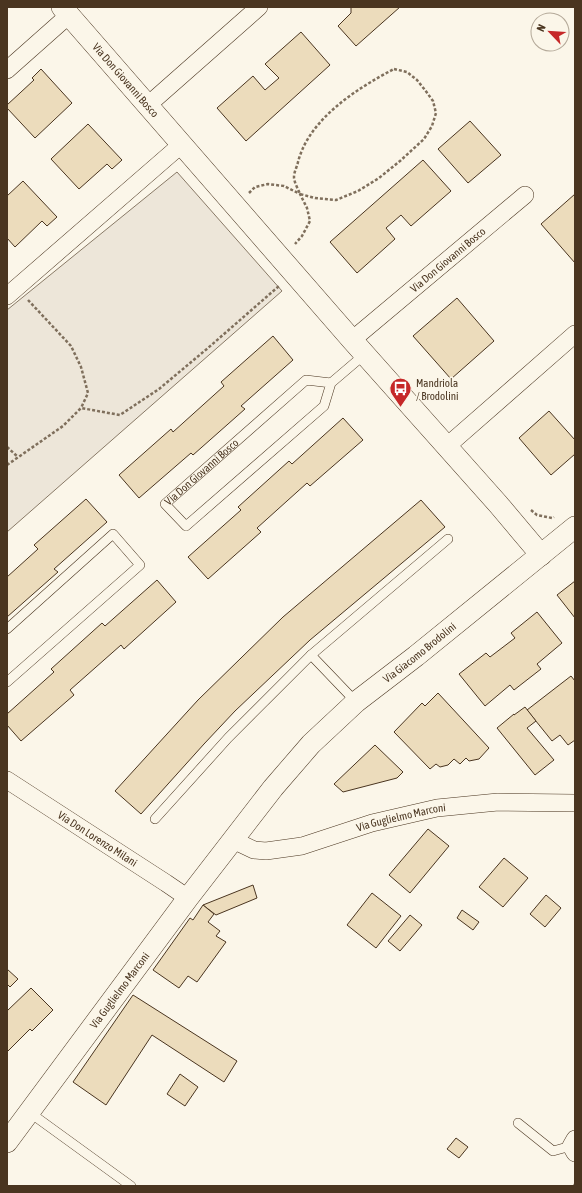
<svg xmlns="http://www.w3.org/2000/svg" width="582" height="1193" font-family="'Asap Condensed',sans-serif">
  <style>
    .green { fill: #ede6d9; stroke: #887966 }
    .building { fill: #ecdcbc; stroke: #4a3520 }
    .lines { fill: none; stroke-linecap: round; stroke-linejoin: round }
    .service-casing { stroke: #4a3520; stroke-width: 10 }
    .minor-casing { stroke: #4a3520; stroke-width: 18 }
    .tertiary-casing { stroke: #4a3520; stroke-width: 22 }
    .path { stroke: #7f6f5c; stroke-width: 2.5; stroke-dasharray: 3 2; stroke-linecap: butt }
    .service { stroke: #fbf6e9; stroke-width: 9 }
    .minor { stroke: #fbf6e9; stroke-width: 17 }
    .tertiary { stroke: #fbf6e9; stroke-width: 21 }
    .labels { text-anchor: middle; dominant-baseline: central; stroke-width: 3; stroke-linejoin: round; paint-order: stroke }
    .street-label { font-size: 11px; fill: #4a3520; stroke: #fbf6e9 }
    .poi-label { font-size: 11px; fill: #4a3520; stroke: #fbf6e9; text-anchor: start }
  </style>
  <rect width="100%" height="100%" fill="#fbf6e9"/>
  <path class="green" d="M177,172L282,291L7,532V310Z"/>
  <g class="building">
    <path d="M351,7H400L356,46L338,26L351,13Z"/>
    <path d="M301,32L330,65L246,141L217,108L253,76L265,90L279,78L265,64Z"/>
    <path d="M41,69L72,103L35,138L7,108V105L34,80L32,78Z"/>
    <path d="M470,121L501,155L468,183L438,149Z"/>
    <path d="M88,124L122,160L112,169L107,164L79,189L51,159Z"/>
    <path d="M423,160L451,191L411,226L401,215L386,228L395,239L357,273L330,242Z"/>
    <path d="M23,181L57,217L47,226L42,221L15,247L7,238V196Z"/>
    <path d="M575,194V263L541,224Z"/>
    <path d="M457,298L494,341L451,379L413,336Z"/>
    <path d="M273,336L293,360L241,406L245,409L193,455L191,453L139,498L119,475L171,429L173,432L224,386L221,382Z"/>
    <path d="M549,411L575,440V454L551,475L519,438Z"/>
    <path d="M343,418L363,440L310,486L307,483L257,528L261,532L208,579L188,557L241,510L238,507L289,461L292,464Z"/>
    <path d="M86,499L107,522L54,569L58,572L7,617V577L38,549L34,545Z"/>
    <path d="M421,500L445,527L310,640L235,711L204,744L141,814L115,791L198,700L283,617Z"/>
    <path d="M157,580L176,602L124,649L121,645L70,690L74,695L21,741L7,725V714L54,672L51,669L102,623L105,626Z"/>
    <path d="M575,581V618L557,595Z"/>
    <path d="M537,612L562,643L537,664L541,669L514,690L510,685L485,706L459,674L486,653L490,657L515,638L511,633Z"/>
    <path d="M571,676L575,681V740L568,745L560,735L552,741L527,710Z"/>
    <path d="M438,693L489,748L479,759L469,761L466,758L460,764L454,759L448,765L440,767L436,764L430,769L394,732L422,703L425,706Z"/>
    <path d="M525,707L536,721L527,728L554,760L535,775L497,728L514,714V715Z"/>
    <path d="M375,745L403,772L397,778L343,792L334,784Z"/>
    <path d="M428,829L449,846L410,893L389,875Z"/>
    <path d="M504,858L528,878L503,907L479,887Z"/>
    <path d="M253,885L257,898L216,915L203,905Z"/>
    <path d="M372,893L401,916L376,948L347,925Z"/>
    <path d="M546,895L561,908L545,927L530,914Z"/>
    <path d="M203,905L214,914L208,922L220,931L216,936L226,942L197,982L188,976L179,988L153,970L190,918L193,920Z"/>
    <path d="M462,910L479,922L473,930L457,918Z"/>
    <path d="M410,915L422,925L400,951L388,941Z"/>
    <path d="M7,969L18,979L10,987L7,984Z"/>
    <path d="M31,988L53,1010L32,1031L30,1029L7,1052V1011Z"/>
    <path d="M133,995L237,1061L224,1082L152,1035L106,1105L73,1082Z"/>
    <path d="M180,1074L198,1087L185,1106L167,1094Z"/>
    <path d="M456,1138L468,1147L459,1158L447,1149Z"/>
  </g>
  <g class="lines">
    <defs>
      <g id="service">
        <path id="s1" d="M331,383L324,406L186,526L165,504L306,380L331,383L365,354"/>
        <path d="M7,629L113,534L140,565L7,682"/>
        <path d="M311,655L356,702"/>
        <path d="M155,819L228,738L311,655L448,539"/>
        <path d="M29,1112L131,1186"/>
        <path d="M518,1123L553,1151L571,1146"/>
      </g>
      <g id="minor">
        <path d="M7,70L69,15"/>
        <path d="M148,105L259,7"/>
        <path d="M7,296L182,144"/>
        <path id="s2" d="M352,340L525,195"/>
        <path d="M446,447L575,334"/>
        <path id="s3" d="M7,780L166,883L188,898"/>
        <path id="s4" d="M233,840L254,850L266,851L302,846L372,823L437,808L498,802L575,803"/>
        <path d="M575,1139L571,1146L575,1153"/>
      </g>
      <g id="tertiary">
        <path id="s5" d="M62,7L352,340L498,504L541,555"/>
        <path id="s6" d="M7,1142L188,898L273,788L311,744L356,702L416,656L575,527"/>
      </g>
    </defs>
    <use href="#service" class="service-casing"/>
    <use href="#minor" class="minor-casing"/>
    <use href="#tertiary" class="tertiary-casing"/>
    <g class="path">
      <path d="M394,69L407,72L417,80L425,90L433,101L436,113L432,126L424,139L400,161L379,178L358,191L336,200L315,198L300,194C298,189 294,182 294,177C294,172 297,167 298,162C309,119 356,89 394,69Z"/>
      <path d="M249,193L255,187L268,184L284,186L300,194L307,208L310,221L302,236L295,244"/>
      <path d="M28,300L71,346L81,367L88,393L81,408"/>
      <path d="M7,447L18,457"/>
      <path d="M7,465L63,426L81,408L120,415L159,389L208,348L279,286"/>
      <path d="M531,510L537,515L552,518L554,517"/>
      <path d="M574,1186L575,1184"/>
    </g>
    <use href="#service" class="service"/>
    <use href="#minor" class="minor"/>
    <use href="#tertiary" class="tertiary"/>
  </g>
  <defs>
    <symbol id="bus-pin" viewBox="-11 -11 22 30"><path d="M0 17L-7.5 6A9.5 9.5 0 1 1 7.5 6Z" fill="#c62828" stroke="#fbf6e9"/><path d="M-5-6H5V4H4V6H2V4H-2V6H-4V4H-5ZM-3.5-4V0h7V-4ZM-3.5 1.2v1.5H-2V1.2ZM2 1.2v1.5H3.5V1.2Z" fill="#fff"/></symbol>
  </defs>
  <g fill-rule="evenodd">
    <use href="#bus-pin" x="388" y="376" width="25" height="34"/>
  </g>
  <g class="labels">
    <g class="street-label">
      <text stroke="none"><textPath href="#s5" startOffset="97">Via Don Giovanni Bosco</textPath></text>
      <text stroke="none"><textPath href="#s2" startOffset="125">Via Don Giovanni Bosco</textPath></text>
      <text stroke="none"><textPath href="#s1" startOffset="286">Via Don Giovanni Bosco</textPath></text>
      <text stroke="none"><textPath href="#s6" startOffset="643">Via Giacomo Brodolini</textPath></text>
      <text stroke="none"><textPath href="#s4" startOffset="175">Via Guglielmo Marconi</textPath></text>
      <text stroke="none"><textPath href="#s3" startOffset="108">Via Don Lorenzo Milani</textPath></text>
      <text stroke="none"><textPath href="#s6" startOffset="189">Via Guglielmo Marconi</textPath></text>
    </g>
    <g class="poi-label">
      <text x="416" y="383">Mandriola<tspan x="416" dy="13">/ Brodolini</tspan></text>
    </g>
  </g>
  <rect width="582" height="1193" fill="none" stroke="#4a3520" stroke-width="16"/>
  <g transform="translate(550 32) rotate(295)"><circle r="19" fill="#fbf6e9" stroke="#b4a999"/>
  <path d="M0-3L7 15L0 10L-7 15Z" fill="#c62828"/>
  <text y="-6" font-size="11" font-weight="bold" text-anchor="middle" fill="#4a3520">N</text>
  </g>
</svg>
